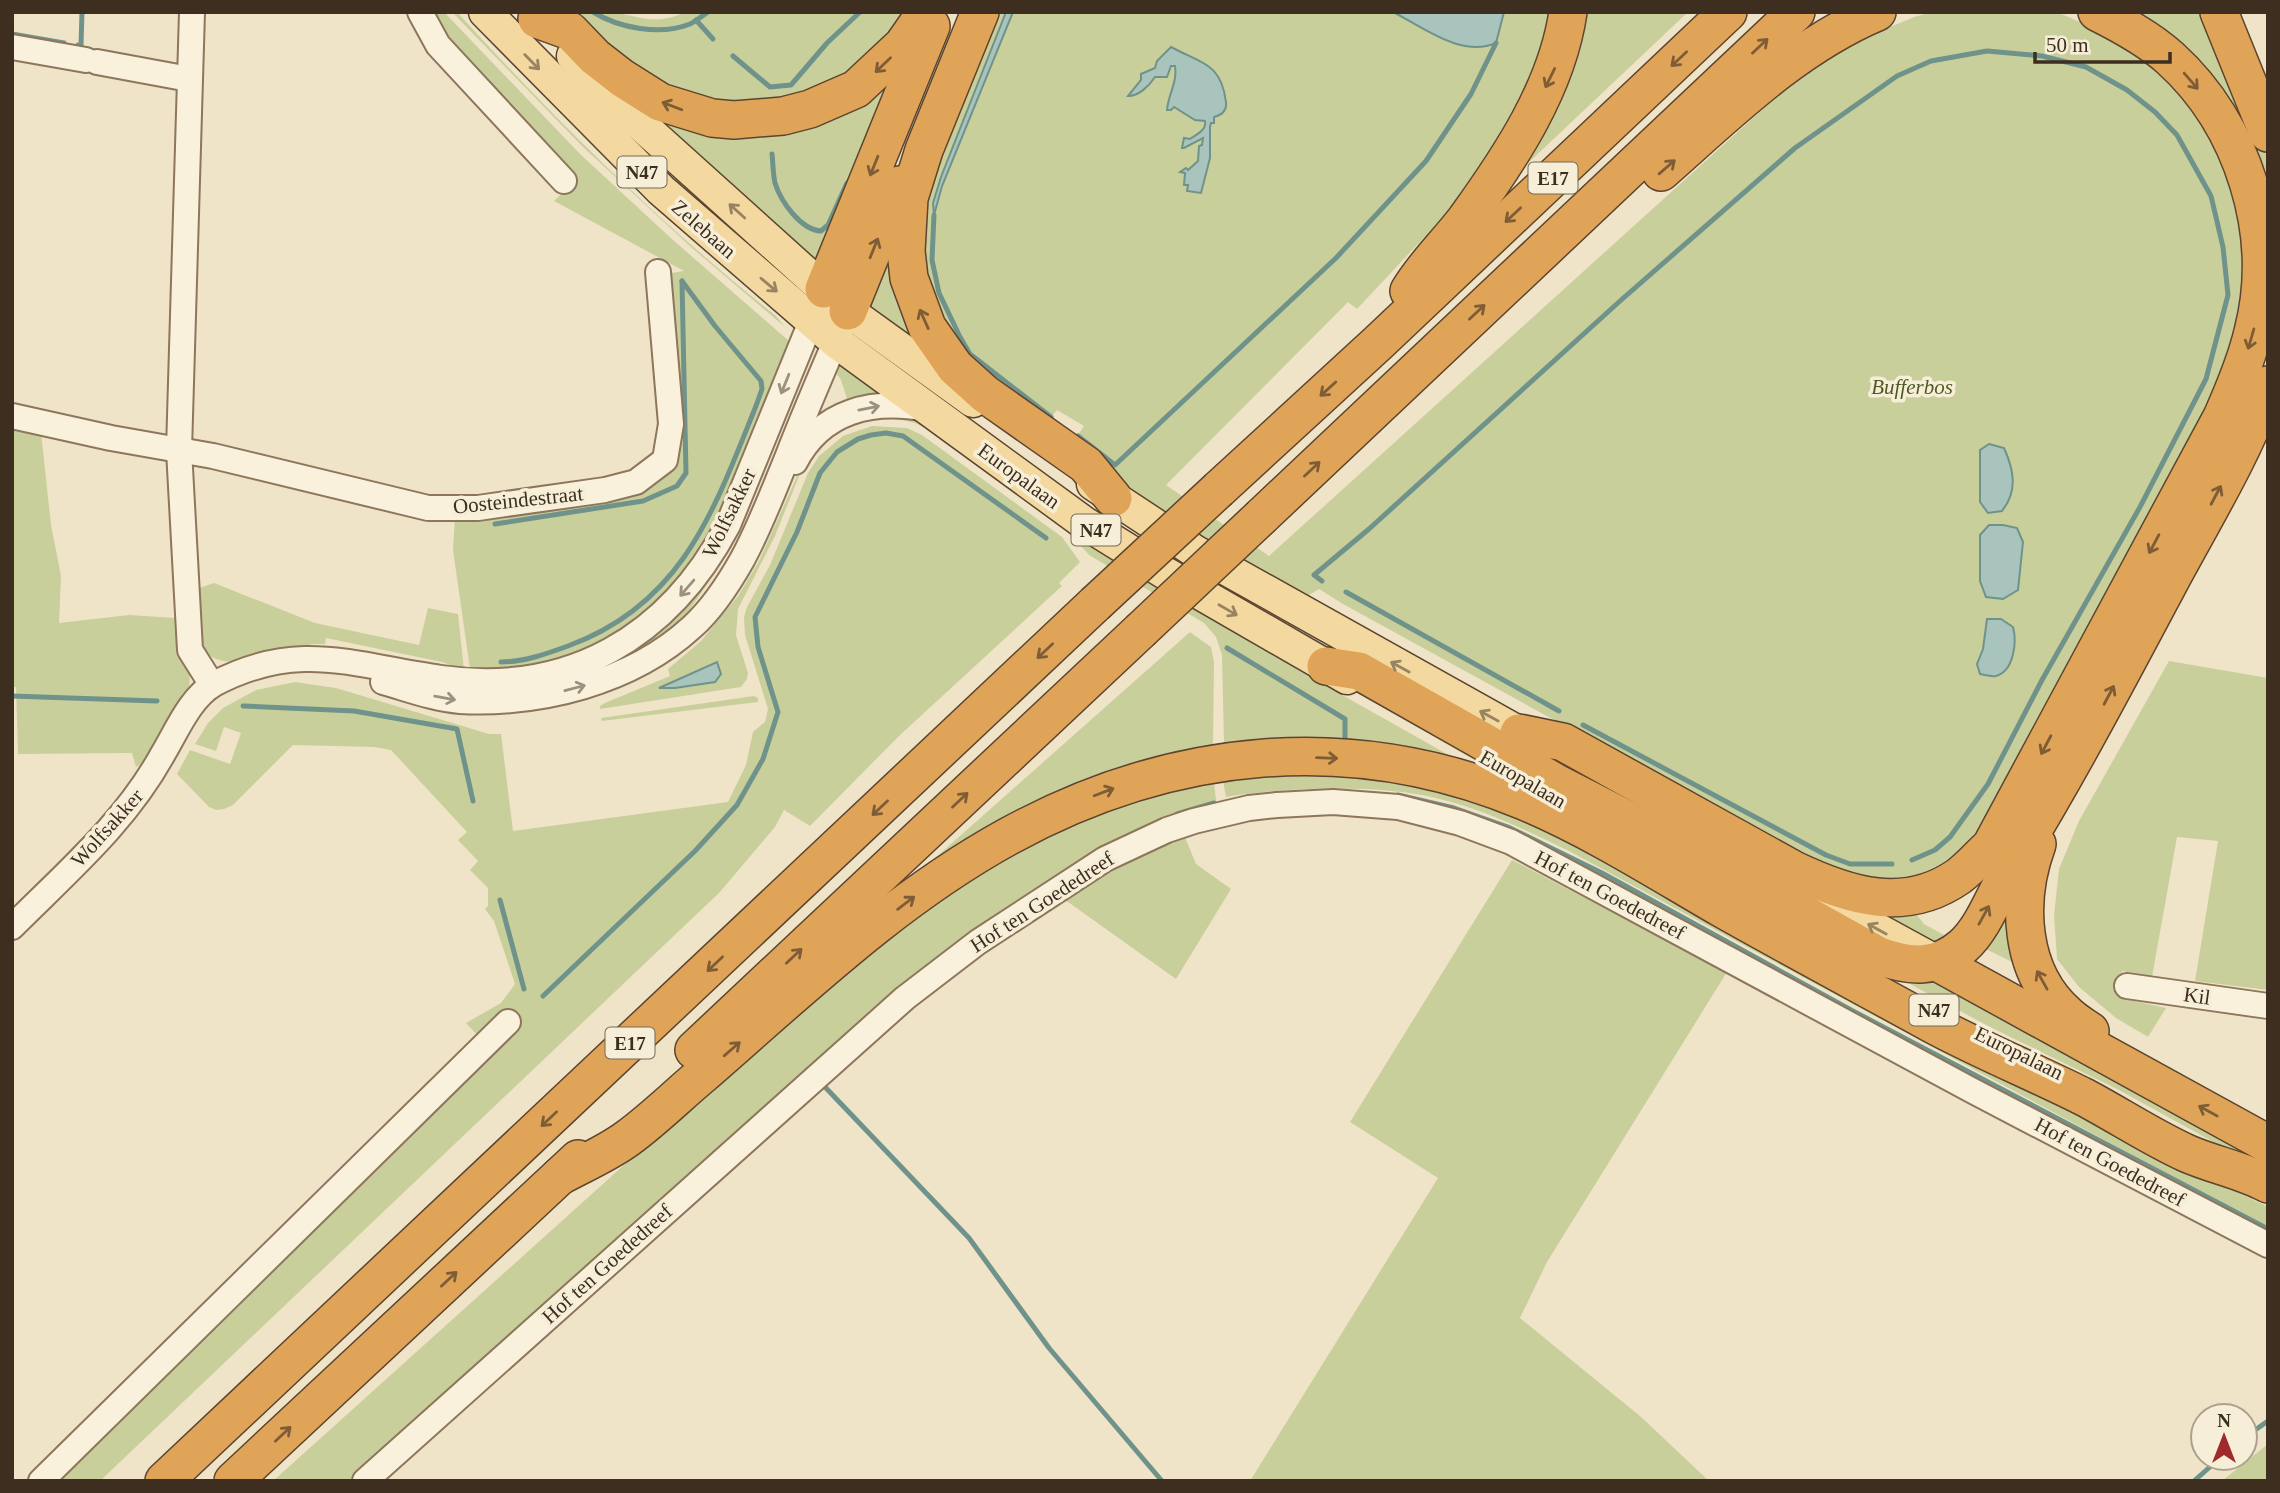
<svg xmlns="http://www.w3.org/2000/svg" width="2280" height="1493" font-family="Georgia,serif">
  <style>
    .green { fill: #c9cf9b }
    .water { fill: #a9c4bc; stroke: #6f938a; stroke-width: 2 }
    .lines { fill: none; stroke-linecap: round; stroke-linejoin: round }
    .stream { stroke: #6f938a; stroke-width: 5 }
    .minor-casing { stroke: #8d765c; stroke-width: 28 }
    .major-casing { stroke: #5b4430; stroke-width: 35 }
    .highway-casing { stroke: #5b4430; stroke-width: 40 }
    .minor { stroke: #faf1dc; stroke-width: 24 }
    .major { stroke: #f3d9a0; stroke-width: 32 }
    .highway { stroke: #e0a458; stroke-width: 37 }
    .highway-bridge-casing { stroke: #5b4430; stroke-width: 40; stroke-linecap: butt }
    .highway-bridge { stroke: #e0a458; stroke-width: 37 }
    .oneway { stroke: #7e5d36 }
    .oneway2 { stroke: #988460 }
    .oneway3 { stroke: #9c907e }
    .labels { text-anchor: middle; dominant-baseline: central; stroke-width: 7; stroke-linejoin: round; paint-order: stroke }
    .shield { fill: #f7eed8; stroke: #756857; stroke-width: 2 }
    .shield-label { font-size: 19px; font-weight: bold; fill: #3d2e20 }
    .street-label { font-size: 21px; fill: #3d2e20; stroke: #f7eed8 }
    .park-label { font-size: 21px; font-style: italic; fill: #4d5a26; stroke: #f7eed8 }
  </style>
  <rect width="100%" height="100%" fill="#f0e4c8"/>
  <g class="green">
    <path d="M427,12H444L580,154L673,240L789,341L790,345L743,472L685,581L597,650L519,672L470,669L453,550L455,517L625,498L657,482L675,461L681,429L671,273L684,271L554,201L575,180Z"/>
    <path d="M452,12H457C555,120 661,225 775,315L785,327L691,247L582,146Z"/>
    <path d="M563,12C579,12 598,10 614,12C643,18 656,25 686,12H910L855,71L818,90L741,107L668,91Z"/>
    <path d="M996,12H1554L1541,53L1521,104L1461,198L1357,309L1348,302L1166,485L1269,556L1774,99L1850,44L1914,17L1933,12L2059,13L2101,31L2141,55L2185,92L2242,200L2245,294L2224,374L1997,803C1971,843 1945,871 1897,880C1888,882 1874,884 1865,881C1839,874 1814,859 1789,849L1343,604L1319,589L1309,595H1303L1140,502L1072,444L1084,426L1057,410L1044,426L1010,403L938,319L921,258L925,191Z"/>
    <path d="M1577,12H1688L1507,183Z"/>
    <path d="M2116,12H2209L2254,119L2268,159V236L2263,199Z"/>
    <path d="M895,69L820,265L696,158L646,106L696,125Z"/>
    <path d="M883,242L936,357L860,300Z"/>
    <path d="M837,359L889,395L849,405L841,380L832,367Z"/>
    <path d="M808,360L739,532L712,577L682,621L648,651L576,676L668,618Z"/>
    <path d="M888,417H913L1297,667L1296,669L1495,781L1300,741L1224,743L1222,655L1216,637L1204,623L1089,555L1064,527L927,429L915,423Z"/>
    <path d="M872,426L907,428L922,435L1062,537L1080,562L1059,583L1062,586L1051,596L899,736L810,826L784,810L775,827L719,893L100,1481H48L478,1036L466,1023L501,1003L515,984L494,921L485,909L488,906V888L470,870L478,861L458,840L467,832L391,750L374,747L293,745L233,805L224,809L216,810L209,807L177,774L190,750L230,764L241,733L224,727L216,751L195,744L208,723L223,708L256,690L295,682L336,688L489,734H501L513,831L728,802L746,765L753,732L765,722L768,709L745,635L744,617L747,607L770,565L808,473L819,456L843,436Z"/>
    <path d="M12,431L41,432L51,525L61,576L59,623L129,615L175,618L177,640L190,674L189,691L149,761L136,767L132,753L18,754L16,687H12Z"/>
    <path d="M825,440L806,463L799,476L775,536L738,609L736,635L748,673L747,679L741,687L600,709V706L605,703L670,676L668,669L701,641L738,596L759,561L803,463Z"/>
    <path d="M214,583L315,623L419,645L428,608L458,614L464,670L442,662L326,638L325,644H313L237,661C191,666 199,622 196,589Z"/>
    <path d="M1190,632L1211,647L1214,662L1213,746L1193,752L899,890Z"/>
    <path d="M2169,661L2268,678V990L2195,981L2218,841L2177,837L2152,977L2122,971L2121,998L2166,1008L2148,1037L2116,1018L2079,987L2057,959L2054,915L2059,869L2079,821Z"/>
    <path d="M754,696L758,698V702L602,721L601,718Z"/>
    <path d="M1266,772L1406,778L1532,819L2189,1168L2268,1207V1228L1569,851C1528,831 1485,810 1440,799C1381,784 1286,787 1226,797L1223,781Z"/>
    <path d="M1214,783L1217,808L1063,877L359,1481H273L715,1083L916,914L1028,842L1160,790Z"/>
    <path d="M1184,835L1196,864L1231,889L1176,979L1061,897L1092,876Z"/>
    <path d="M1512,860L1727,972L1547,1262L1520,1318L1640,1416L1709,1481H1250L1438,1178L1350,1122Z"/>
    <path d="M2007,886L2014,963L1976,944Z"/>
    <path d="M1861,907L1916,914L1924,924L1957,942L1941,951Z"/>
    <path d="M1884,970L1933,972L2268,1156V1172L2117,1089L1988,1026Z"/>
    <path d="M2268,1444V1481H2222Z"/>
  </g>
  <g class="water">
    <path d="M1006,12H1013L942,186L934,215L933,203L941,177Z"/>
    <path d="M1393,12H1504L1496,43C1461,58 1423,27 1393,12Z"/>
    <path d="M1171,47C1200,63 1221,62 1226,102C1227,111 1222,115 1214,117V123H1211L1210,127V158L1201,193L1187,191L1188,185H1184L1185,173L1180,172L1186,168L1188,170L1198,161L1199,146L1202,145L1203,138L1184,148H1182L1184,138L1190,139C1196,135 1207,130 1205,121L1195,120L1174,107L1171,110H1167C1168,95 1178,81 1175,66H1171L1167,77H1155C1149,86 1139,96 1128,96L1141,80V74L1155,68L1157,61Z"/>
    <path d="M1989,444L2004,448C2014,470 2018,491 2002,511L1988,513L1980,502V450Z"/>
    <path d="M1989,525H2003L2017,528L2023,542L2018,590L2003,599L1986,597L1980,581V535Z"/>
    <path d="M1987,619H2001L2013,627C2017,642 2014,671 1996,676C1991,677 1985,675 1980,674L1977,664L1983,649Z"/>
    <path d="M717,662L721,674L715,682L675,688H659Z"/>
  </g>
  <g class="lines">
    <g class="stream">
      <path d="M593,12C619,28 660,36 690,24C696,21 702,16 708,12"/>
      <path d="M696,20L713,39"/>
      <path d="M12,34L64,43"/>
      <path d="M78,45H81L82,12"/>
      <path d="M733,56L770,87L791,85L827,43L860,12"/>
      <path d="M772,154C773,163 773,174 775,183C781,202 801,230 821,231L828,225L847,183"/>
      <path d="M934,215L932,260L939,293L960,337L970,354L1051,417"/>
      <path d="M1078,436L1115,465L1336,258L1426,161L1471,94L1496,43"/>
      <path d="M495,524L643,501L677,486L686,473L682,281"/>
      <path d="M1322,581L1314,575L1369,529L1620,301L1795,148L1897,76L1931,61L1987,51L2042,56L2086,67L2127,90L2155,112L2177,135L2211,196L2223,247L2228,295L2206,379L2140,507L2042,680L1988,784L1950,837L1935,850L1912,860"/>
      <path d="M1346,592L1559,711"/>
      <path d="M1227,648L1345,719V741"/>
      <path d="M501,662C524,662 546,654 568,646C683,604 714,510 756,406L762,389L761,381L715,326L682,281"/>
      <path d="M12,696L157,701"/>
      <path d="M243,706L354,711L457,729L473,801"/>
      <path d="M1583,725L1826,855L1850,864H1892"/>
      <path d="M1398,795L1454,808L1508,827L1602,873L1851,1010L2268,1229"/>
      <path d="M1177,814L1214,803"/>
      <path d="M500,900L524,989"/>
      <path d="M543,996L695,851L737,805L763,759L778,712L758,647L755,617L797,532L820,473L837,452L858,439L871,435L886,433L903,436L1046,538"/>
      <path d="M825,1087L969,1238L1049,1348L1162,1481"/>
      <path d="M2245,1437L2268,1421"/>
      <path d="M2194,1481L2220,1458"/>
    </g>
    <defs>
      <g id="minor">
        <path d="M192,12L179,450L190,650L212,685"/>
        <path d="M420,12L438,45L564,181"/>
        <path d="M12,47L86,60"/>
        <path d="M97,62L189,79"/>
        <path d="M12,416L111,438L213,456L428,508H478L605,490L636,482L665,460L671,424L658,272"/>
        <path d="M795,462C822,410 873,399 926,409"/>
        <path d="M383,682C408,689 434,699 460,701C540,705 631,683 692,627C711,610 729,583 742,560C760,527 773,492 787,458C804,414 823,370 842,326"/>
        <path d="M12,927C68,871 126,822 164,752C177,730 191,697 214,684C299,639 354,666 441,678C569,696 669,637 728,525L817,307"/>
        <path d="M2127,986L2268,1006"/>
        <path d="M41,1481L508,1022"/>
        <path d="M365,1481L905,998L978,942L1105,859L1167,830L1194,821L1249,808L1277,805L1333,802L1398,807L1460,823L1511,842L1973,1091L2268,1245"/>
      </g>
      <g id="major">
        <path d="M485,12L661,190L835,341L1083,522L1165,573L1347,678"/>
        <path d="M573,56L627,112L848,311L973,401"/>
        <path d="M1093,484L1196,552L1541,745"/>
        <path d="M1798,886L1937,962"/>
      </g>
      <g id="highway">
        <path d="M980,12L924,150L909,198L906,251L909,278L927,327L955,367L985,394L1086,465L1113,498"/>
        <path d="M2219,12L2268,133"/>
        <path d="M537,19L570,31L595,57L622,78L660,102L712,118L734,120L783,116L810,109L856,89L903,45L926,12"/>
        <path d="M1661,172C1728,113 1794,47 1877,12"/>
        <path d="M824,289L931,26"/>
        <path d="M1409,291C1425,264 1447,244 1466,219C1510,158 1557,88 1568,12"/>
        <path d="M848,311L899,185"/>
        <path d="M1219,489L1378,343L1728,12"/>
        <path d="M1262,516L1796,12"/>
        <path d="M1326,666L1359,671L1560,785L1727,871L1879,956C1910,967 1937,969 1963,946C1984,928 1997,889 2012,865C2069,772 2120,675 2171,579C2205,516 2244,452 2268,385"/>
        <path d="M1519,733L1563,742L1794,870C1849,896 1905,914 1959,876C1971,867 1981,855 1991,846L2222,417C2234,390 2246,362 2253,332C2278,235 2244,125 2170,58C2149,39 2123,25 2097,12"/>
        <path d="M2037,844C2016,901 2019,973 2068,1015C2074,1021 2083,1026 2090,1031"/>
        <path d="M1937,962L2268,1144"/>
        <path d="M694,1050L1140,631"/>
        <path d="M560,1176C582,1164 608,1153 628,1138C654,1119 677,1096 702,1075C800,990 894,899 1009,836C1172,747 1351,729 1524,801C1593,830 1657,871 1721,908C1792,948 1863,986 1934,1025C1983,1051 2034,1072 2084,1097C2118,1115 2151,1137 2186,1153C2213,1165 2242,1170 2268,1184"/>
        <path d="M164,1481L1095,604"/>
        <path d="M233,1481L578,1159"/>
      </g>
    </defs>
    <use href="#minor" class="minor-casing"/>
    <use href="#major" class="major-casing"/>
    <use href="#highway" class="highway-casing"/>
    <use href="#minor" class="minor"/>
    <use href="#major" class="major"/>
    <use href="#highway" class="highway"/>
    <defs>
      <g id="highway-bridge">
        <path d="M1095,604L1219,489"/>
        <path d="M1140,631L1262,516"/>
      </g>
    </defs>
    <use href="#highway-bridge" class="highway-bridge-casing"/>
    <use href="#highway-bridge" class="highway-bridge"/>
  </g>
  <defs><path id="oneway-shaft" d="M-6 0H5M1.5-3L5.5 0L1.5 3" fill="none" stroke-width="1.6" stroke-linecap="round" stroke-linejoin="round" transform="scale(1.75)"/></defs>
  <g class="oneway">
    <use href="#oneway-shaft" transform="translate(1760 46) rotate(-43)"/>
    <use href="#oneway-shaft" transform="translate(1679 59) rotate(137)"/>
    <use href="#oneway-shaft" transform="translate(883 65) rotate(136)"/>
    <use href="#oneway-shaft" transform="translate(1550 78) rotate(116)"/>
    <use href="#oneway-shaft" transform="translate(2191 81) rotate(49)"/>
    <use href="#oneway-shaft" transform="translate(672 106) rotate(-159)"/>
    <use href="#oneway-shaft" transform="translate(874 166) rotate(112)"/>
    <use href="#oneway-shaft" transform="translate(1667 167) rotate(-41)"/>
    <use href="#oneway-shaft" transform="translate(1513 215) rotate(137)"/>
    <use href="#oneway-shaft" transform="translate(874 248) rotate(-68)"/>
    <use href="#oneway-shaft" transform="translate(1477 312) rotate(-43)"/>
    <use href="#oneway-shaft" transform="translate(924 319) rotate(-114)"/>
    <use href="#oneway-shaft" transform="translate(2251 339) rotate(106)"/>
    <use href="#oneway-shaft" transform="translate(1328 389) rotate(138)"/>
    <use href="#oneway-shaft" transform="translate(1312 469) rotate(-43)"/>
    <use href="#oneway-shaft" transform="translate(2216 495) rotate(-62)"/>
    <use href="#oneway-shaft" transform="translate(2154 544) rotate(118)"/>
    <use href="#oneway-shaft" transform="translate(1045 651) rotate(137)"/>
    <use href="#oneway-shaft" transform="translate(2109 695) rotate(-62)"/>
    <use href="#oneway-shaft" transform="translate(2046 745) rotate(118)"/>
    <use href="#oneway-shaft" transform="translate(1327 758) rotate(2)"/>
    <use href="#oneway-shaft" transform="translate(1104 792) rotate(-21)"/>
    <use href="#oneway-shaft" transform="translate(960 800) rotate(-43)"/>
    <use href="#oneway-shaft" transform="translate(880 808) rotate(137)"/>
    <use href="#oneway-shaft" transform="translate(906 903) rotate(-37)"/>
    <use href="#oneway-shaft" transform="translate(1984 915) rotate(-61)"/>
    <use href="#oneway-shaft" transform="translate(794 956) rotate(-43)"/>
    <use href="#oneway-shaft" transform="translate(715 964) rotate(137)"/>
    <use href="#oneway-shaft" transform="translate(2042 980) rotate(-119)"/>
    <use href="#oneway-shaft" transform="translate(732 1049) rotate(-41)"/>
    <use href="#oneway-shaft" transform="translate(2208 1111) rotate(-151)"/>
    <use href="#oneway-shaft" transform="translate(549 1119) rotate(137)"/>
    <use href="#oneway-shaft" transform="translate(449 1279) rotate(-43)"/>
    <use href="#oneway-shaft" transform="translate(283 1434) rotate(-43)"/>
  </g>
  <g class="oneway2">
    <use href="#oneway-shaft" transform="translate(532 62) rotate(46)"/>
    <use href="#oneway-shaft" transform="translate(737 211) rotate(-138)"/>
    <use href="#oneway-shaft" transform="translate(769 285) rotate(40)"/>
    <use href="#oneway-shaft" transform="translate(1228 610) rotate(30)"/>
    <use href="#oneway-shaft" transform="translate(1400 667) rotate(-151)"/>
    <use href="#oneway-shaft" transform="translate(1489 716) rotate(-151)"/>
    <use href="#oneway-shaft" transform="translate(1877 929) rotate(-151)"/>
  </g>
  <g class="oneway3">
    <use href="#oneway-shaft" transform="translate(785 384) rotate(112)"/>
    <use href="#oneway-shaft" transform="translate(869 408) rotate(-11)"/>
    <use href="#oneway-shaft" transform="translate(687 588) rotate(131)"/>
    <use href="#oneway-shaft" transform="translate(575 688) rotate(-15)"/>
    <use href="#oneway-shaft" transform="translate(445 698) rotate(10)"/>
  </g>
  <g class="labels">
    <g class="shield">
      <rect x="617.5" y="156.5" width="49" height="31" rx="5"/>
      <rect x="1528.5" y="162.5" width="49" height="31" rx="5"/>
      <rect x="1071.5" y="514.5" width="49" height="31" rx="5"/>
      <rect x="1909.5" y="994.5" width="49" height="31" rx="5"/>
      <rect x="605.5" y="1027.5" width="49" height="31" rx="5"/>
    </g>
    <g class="shield-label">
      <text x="642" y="172">N47</text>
      <text x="1553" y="178">E17</text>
      <text x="1096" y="530">N47</text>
      <text x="1934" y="1010">N47</text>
      <text x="630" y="1043">E17</text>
    </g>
    <g class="street-label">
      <text transform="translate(704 229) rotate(41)">Zelebaan</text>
      <text transform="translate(1019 476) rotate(36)">Europalaan</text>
      <text transform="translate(518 500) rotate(-6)">Oosteindestraat</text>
      <text transform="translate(729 513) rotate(-64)">Wolfsakker</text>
      <text transform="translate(1523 779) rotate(30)">Europalaan</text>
      <text transform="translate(107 828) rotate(-48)">Wolfsakker</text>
      <text transform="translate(1610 895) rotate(28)">Hof ten Goededreef</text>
      <text transform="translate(1042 902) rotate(-33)">Hof ten Goededreef</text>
      <text transform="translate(2197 996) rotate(8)">Kil</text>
      <text transform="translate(2019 1053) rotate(26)">Europalaan</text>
      <text transform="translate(2110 1162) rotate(28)">Hof ten Goededreef</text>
      <text transform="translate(607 1264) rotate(-42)">Hof ten Goededreef</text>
    </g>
    <g class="park-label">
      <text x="1912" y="387">Bufferbos</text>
    </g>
  </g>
  <rect width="2280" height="1493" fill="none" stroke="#3d2e20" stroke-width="28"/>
  <g transform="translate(2224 1437)"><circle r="33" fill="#f7eed8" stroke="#ada18e" stroke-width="2"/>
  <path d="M0-5L12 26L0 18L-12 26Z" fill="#9e2a2b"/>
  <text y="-10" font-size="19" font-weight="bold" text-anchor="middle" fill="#3d2e20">N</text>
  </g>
  <path d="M2035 52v10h135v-10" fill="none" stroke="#3d2e20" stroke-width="3.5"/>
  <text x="2046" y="52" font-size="21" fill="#3d2e20" stroke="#f7eed8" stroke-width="5" paint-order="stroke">50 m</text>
</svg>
